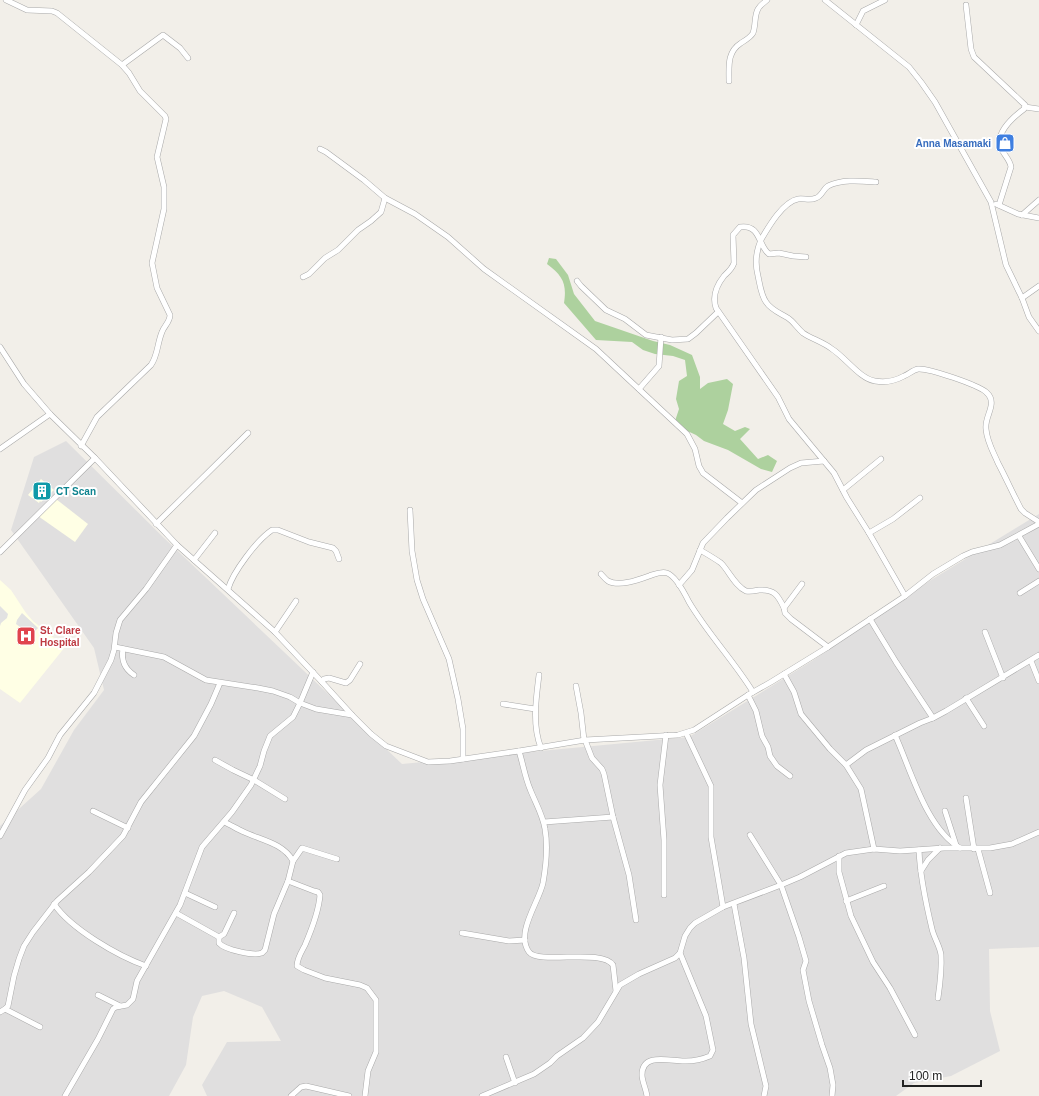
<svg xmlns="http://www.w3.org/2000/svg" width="1039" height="1096" font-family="Helvetica,sans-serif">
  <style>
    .residential { fill: #e0dfdf }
    .education { fill: #ffffe5 }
    .forest { fill: #add19e }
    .parking { fill: #e2e2e2 }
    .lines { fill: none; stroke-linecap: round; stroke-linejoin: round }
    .street-casing { stroke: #a9a9a9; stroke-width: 6 }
    .street { stroke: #fff; stroke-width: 5 }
    .labels { text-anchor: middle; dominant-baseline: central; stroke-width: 4; stroke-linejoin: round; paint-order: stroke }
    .shop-label { font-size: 10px; font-weight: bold; fill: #366cbe; stroke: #fff; text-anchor: end }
    .culture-label { font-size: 10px; font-weight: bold; fill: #0d838f; stroke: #fff; text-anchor: start }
    .health-label { font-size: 10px; font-weight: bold; fill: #be3a42; stroke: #fff; text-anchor: start }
  </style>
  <rect width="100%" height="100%" fill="#f2efe9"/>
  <path class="residential" d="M66,441L163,537L402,764L689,737L812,661L931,580L1039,514V947L989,949L990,1011L1000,1051L951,1076L914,1083L896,1096H207L202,1085L227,1042L281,1041L262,1007L224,991L202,996L193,1017L186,1065L169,1096H0V826L41,789L74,730L104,690L94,648L11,530L34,457Z"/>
  <g class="education">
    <path d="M41,479L54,490L41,502L40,501L39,503L28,495Z"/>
    <path d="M56,499L88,524L75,542L38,516Z"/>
    <path d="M0,580L11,590L26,613L33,621L65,647L20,703L0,689Z"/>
  </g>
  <path class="forest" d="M549,258L556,259L568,275L574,294L595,321L653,341L670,345L692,355L700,377V389L708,383L727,379L733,384L728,410L723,424L735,431L745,427L750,429L740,439L758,459L768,455L777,461L772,472L761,469L728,450L704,441L696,435L681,428L675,421L679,409L676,399L679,381L687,376L685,360L673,356L655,354L643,350L632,342L596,340L564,303C567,284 563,276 547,264Z"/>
  <g class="parking">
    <path d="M0,606L8,614L7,618L1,623L0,626Z"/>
    <path d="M22,613L38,628L33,633L29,630L27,632L16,624L17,620Z"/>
  </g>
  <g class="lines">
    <defs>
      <g id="street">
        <path d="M6,0L27,10L52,11L57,13L122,65L129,73L140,91L165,116L166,119L157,157L164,187V209L152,263L157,288L170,315C170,322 164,326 162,332C157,344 158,355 151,365L97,417L81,446"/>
        <path d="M825,0L909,67L921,82L935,102L991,202L1006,265L1022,298L1029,317L1039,331"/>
        <path d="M966,5L971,49L974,57L1025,105L1024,109C1012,118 993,134 1002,150C1005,156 1010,160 1011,167L999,205"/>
        <path d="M856,25L863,11L885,0"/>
        <path d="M122,65L163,35L180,48L188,58"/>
        <path d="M729,81C729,66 727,52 741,43C746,40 751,37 753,33C756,25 754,16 758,9C760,5 764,3 767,0"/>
        <path d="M1025,107L1039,109"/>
        <path d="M320,149L326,152L364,180L385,198L415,214L448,237L484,269L596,349L687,434L695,449L699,466L703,473L742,503"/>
        <path d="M876,182C861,181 842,179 828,186C823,189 822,196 816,198C810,201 804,198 798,199C783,202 769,226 762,238C756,250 755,264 758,276C760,285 761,295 766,302C771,310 780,313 788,318C794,322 797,328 803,333C812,339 823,342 832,349C845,357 860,379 875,381C886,383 895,381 904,376C909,374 913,370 918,369C929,368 978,385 986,392C999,403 984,416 986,429C987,442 993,451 998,463C1006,478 1013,494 1021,509L1025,513L1039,522"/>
        <path d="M996,204L1018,214L1039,218"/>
        <path d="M1022,215L1039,200"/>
        <path d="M806,257L793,256L779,253L769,254C758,246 761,224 740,227L733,235L734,263C732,269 728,272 724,276C716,286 712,296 716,308L778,397L789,419L834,473L847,498L869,533L905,596"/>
        <path d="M303,277L309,274L325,258L338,250L358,230L371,221L381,212L385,198"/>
        <path d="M577,281L581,286L606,310L625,319L646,335L672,340L688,339L696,333L718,312"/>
        <path d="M1022,298L1039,286"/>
        <path d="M0,347L24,384L50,414L95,458L177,545L275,632L322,682L352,715L371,734L386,746L428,762L450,761L519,751L585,740L678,735L694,730L748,695L771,682L828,647L905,596L933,574L963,556L972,552L1000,545L1039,524"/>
        <path d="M639,389L659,366L661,337"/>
        <path d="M0,449L50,414"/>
        <path d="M843,490L881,459"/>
        <path d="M410,510L412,551L417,580L423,599L449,659L458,699L463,729V759"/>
        <path d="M156,524L248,433"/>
        <path d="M869,533L893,519L920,498"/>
        <path d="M1019,536L1039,569"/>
        <path d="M700,550C707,554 714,558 721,563C729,571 735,586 746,591C750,592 754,591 759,590C774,589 778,595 784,608"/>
        <path d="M0,552L95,458"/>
        <path d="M194,560L215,533"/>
        <path d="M601,574C603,576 605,579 608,581C619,587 638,580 649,576C655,574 661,571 667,573C676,576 685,594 689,602C708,634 734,661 753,692"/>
        <path d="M802,584L784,608L785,613L791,619L828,647"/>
        <path d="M679,585L692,570L703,543L727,518L756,490L790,468L801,463L824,461"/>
        <path d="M228,589C233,572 257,540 272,530H278L309,542L333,548L336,551L339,559"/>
        <path d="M1020,593L1039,581"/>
        <path d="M870,619L896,662L933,718"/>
        <path d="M275,632L296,601"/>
        <path d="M985,632L1003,678"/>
        <path d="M115,647L164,657L206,680L258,688L273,691L290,697L300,703L316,709L352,715"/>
        <path d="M123,649C121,660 125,669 134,675"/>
        <path d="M1031,661L1039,681"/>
        <path d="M784,674L794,692L801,714L830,749L846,765L861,789L874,849"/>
        <path d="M539,675C536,699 532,725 541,748"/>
        <path d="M322,682L324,679L329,678L346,683L350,680L360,664"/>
        <path d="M576,686L581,713L584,740"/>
        <path d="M748,695L756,711L762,736L768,747L770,756L777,766L790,776"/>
        <path d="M966,698L984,726"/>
        <path d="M503,704L535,709"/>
        <path d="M686,733L711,786V837L723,907"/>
        <path d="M895,735C911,770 926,828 960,848"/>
        <path d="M585,740L592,758L602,769L604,774L613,817L629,875L636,920"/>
        <path d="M519,751C523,764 525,777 530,789C535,802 543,815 545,829C548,846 546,866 543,883C539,902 515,933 529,952C539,965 602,948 613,965L616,991"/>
        <path d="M215,760L233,770L254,780L285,799"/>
        <path d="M846,765L866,750L920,723L933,718L946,711L1039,655"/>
        <path d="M966,798L974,849"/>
        <path d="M93,811L128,828"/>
        <path d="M945,811L956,845"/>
        <path d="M224,822C231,825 237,829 244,832C261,840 283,843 293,861L288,881L314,891L318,892L320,895C319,910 311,931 305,945C302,951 297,958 297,966L304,970L325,978L360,985L367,988L376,1000V1052L368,1071L365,1096"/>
        <path d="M544,822L613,817"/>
        <path d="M750,835L781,885L799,937L806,961L803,970L809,1001L822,1045L830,1068L833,1085L832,1096"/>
        <path d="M0,836L25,790L48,758L60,735L94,693L111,660L114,650L116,633L120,620L146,589L177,545"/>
        <path d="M978,849L990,893"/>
        <path d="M919,850C920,876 926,904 932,929C934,938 940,946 941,955C942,970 940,984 938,998"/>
        <path d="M839,856V872L851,916L873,962L890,988L915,1035"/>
        <path d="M293,861L302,848L337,859"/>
        <path d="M921,871L928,860L940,848"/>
        <path d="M185,893L215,907"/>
        <path d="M664,895V840L660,785L666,735"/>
        <path d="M846,901L884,886"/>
        <path d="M54,904C71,929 118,956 146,966"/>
        <path d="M734,904L744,958L751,1024L766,1086L764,1096"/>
        <path d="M176,913L219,937L224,934L234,913"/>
        <path d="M462,933L509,941L525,940"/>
        <path d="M219,937V943C225,950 254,956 262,953L265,950L274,914L288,881"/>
        <path d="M98,995L120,1006"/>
        <path d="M5,1009L40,1027"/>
        <path d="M0,1012L5,1009L8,1006L14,976L19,959L24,946L33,932L57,901L89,872L123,836L141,802L194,736L211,704L220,683"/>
        <path d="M506,1057L515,1083"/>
        <path d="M65,1096L98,1039L113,1009L116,1007L127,1005L133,999L137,981L180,905L202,847L232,812L251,785L260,766L264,751L270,736L293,717L300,703L313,672"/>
        <path d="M291,1096L301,1087L306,1086L349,1096"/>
        <path d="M482,1096L534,1074L550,1063L557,1056L583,1038L598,1022L620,985L639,974L675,958L680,953L685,936L690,928L695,923L723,907L781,885L800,877L846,853L874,849L900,851L944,848H990L1012,844L1039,832"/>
        <path d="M647,1096C646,1089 642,1081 642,1075C642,1051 672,1062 686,1061C694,1061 703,1059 710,1056L713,1050L706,1016L680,953"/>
      </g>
    </defs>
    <use href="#street" class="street-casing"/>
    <use href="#street" class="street"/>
  </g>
  <defs>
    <symbol id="shop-square" viewBox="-11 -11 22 22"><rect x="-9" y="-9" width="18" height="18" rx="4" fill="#3f7fe0" stroke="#fff"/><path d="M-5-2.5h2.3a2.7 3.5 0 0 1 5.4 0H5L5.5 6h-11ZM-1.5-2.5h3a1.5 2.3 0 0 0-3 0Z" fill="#fff"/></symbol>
    <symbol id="building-square" viewBox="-11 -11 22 22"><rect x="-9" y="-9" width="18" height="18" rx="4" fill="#0f9aa8" stroke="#fff"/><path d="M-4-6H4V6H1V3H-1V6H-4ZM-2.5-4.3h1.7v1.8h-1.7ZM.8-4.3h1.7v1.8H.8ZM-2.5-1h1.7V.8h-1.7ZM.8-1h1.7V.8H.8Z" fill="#fff"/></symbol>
    <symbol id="hospital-square" viewBox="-11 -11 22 22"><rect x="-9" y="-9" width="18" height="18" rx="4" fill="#e0444e" stroke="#fff"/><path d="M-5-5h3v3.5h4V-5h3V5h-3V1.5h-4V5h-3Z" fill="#fff"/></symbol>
  </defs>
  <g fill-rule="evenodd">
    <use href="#shop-square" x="994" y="132" width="22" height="22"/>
    <use href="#building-square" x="31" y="480" width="22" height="22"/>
    <use href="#hospital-square" x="15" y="625" width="22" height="22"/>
  </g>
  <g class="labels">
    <g class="shop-label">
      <text x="991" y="143">Anna Masamaki</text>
    </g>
    <g class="culture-label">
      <text x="56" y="491">CT Scan</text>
    </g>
    <g class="health-label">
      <text x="40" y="630">St. Clare<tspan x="40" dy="12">Hospital</tspan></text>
    </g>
  </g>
  <path d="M903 1080v6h78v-6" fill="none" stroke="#222222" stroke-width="2"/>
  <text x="909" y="1080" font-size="12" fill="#222222" stroke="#ffffff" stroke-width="3" paint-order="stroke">100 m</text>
</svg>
